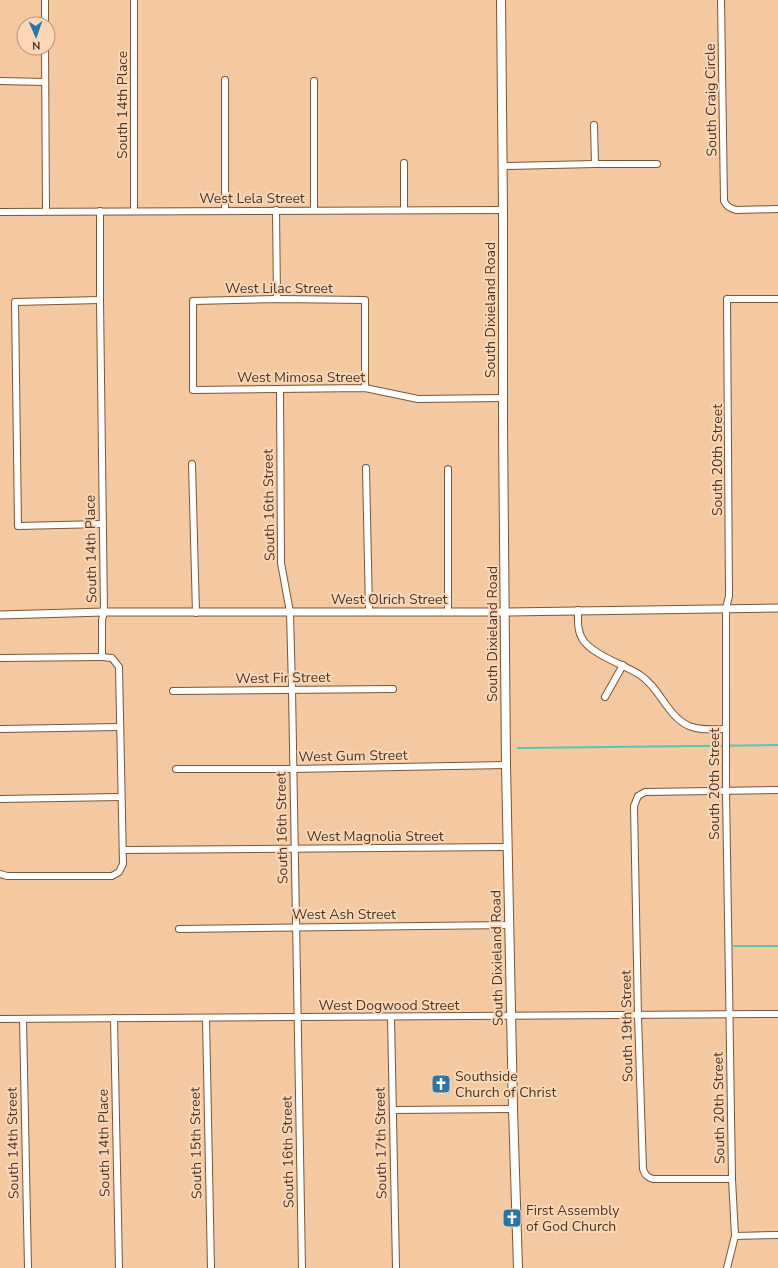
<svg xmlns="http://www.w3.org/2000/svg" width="778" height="1268" font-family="'Nunito Sans',sans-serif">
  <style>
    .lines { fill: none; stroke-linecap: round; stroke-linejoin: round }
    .stream { stroke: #58c5b5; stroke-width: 2 }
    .minor-casing { stroke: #7d5632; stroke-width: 8 }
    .tertiary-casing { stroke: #7d5632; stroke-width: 9 }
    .secondary-casing { stroke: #7d5632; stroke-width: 10 }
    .minor { stroke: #fff; stroke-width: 6 }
    .tertiary { stroke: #fff; stroke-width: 7 }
    .secondary { stroke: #fff; stroke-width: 8 }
    .labels { text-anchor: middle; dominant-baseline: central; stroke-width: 4; stroke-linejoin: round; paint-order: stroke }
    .street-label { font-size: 14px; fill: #483627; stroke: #fbd7b8 }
    .poi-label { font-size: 14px; fill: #483627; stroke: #fbd7b8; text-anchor: start }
  </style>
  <rect width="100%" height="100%" fill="#f4c8a1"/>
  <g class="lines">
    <g class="stream">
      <path d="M518,748L778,745"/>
      <path d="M734,946H778"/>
    </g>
    <defs>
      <g id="minor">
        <path d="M45,0V24"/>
        <path d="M134,0V210"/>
        <path d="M721,0L724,201C727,207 730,208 736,210L778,209"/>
        <path d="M45,48L46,211"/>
        <path d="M225,80V210"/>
        <path d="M0,81L45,82"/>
        <path d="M314,81V209"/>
        <path d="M594,125L595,164"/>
        <path d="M404,163V209"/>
        <path d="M503,166L595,164H657"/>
        <path d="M276,210L277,299"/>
        <path d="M0,212L503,210"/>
        <path d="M100,300L15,302L18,526L102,524"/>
        <path d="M365,388V300L277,299L193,301V390L365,388L418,399L503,398"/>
        <path d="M280,389L281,563L290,612L292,689L302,1268"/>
        <path d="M192,464L196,613"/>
        <path d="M366,468L369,611"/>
        <path d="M448,469V611"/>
        <path d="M578,610C578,621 577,631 583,640C593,655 625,665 640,675C660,688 667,716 689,726C701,731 714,729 726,729"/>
        <path d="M0,658L102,657"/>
        <path d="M173,691L393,689"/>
        <path d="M605,697L623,665"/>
        <path d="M0,729L120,727"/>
        <path d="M176,769H293L506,765"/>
        <path d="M0,799L121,797"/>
        <path d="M123,850L508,847"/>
        <path d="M0,874L7,876H112L119,872L123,864L119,667L112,658L102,657V620L104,612L100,300V211"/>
        <path d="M179,929L509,925"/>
        <path d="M391,1017L396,1268"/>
        <path d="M114,1018L119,1268"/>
        <path d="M206,1018L211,1268"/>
        <path d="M0,1019L778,1014"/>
        <path d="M23,1019L28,1268"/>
        <path d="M393,1110L513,1109"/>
        <path d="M732,1179H653C647,1177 645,1175 643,1169L638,1016L634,806L638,796L645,792L778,790"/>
        <path d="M735,1236L778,1235"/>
        <path d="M727,1268L735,1236L732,1179L726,790V608L729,596L727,299H778"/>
      </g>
      <path id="tertiary" d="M0,615L104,612H505L778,608"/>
      <path id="secondary" d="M501,0L503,210V425L506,765L513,1109L518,1268"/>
    </defs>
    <use href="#minor" class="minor-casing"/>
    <use href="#tertiary" class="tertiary-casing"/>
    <use href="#secondary" class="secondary-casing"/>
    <use href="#minor" class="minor"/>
    <use href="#tertiary" class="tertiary"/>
    <use href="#secondary" class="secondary"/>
  </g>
  <defs>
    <symbol id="church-square" viewBox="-11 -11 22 22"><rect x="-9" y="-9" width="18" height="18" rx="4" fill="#2a75a8" stroke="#fbd7b8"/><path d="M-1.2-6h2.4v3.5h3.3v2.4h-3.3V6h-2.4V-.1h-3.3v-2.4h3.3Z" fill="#fff"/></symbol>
  </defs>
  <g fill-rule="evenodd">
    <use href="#church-square" x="430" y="1073" width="22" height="22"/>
    <use href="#church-square" x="501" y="1207" width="22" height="22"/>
  </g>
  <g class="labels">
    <g class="street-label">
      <text transform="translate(711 100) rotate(-91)">South Craig Circle</text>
      <text transform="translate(122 105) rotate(-90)">South 14th Place</text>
      <text x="252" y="198">West Lela Street</text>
      <text x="279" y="288">West Lilac Street</text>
      <text transform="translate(490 310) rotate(-90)">South Dixieland Road</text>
      <text x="301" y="377">West Mimosa Street</text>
      <text transform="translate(717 460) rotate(-90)">South 20th Street</text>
      <text transform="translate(269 505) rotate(-91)">South 16th Street</text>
      <text transform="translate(91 549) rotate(-91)">South 14th Place</text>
      <text x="389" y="599">West Olrich Street</text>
      <text transform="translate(492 634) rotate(-90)">South Dixieland Road</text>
      <text transform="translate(283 678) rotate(-1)">West Fir Street</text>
      <text transform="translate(353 756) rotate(-1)">West Gum Street</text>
      <text transform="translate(714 784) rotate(-90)">South 20th Street</text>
      <text transform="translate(282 828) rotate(-91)">South 16th Street</text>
      <text x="375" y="836">West Magnolia Street</text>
      <text x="344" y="914">West Ash Street</text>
      <text transform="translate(497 958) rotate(-91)">South Dixieland Road</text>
      <text x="389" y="1005">West Dogwood Street</text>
      <text transform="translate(627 1026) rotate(-91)">South 19th Street</text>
      <text transform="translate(719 1108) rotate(-91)">South 20th Street</text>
      <text transform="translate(13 1143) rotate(-91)">South 14th Street</text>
      <text transform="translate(104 1143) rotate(-91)">South 14th Place</text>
      <text transform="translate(196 1143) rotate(-91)">South 15th Street</text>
      <text transform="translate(381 1143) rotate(-91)">South 17th Street</text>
      <text transform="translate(288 1152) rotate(-91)">South 16th Street</text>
    </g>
    <g class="poi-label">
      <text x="455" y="1076">Southside<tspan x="455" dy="16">Church of Christ</tspan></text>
      <text x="526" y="1210">First Assembly<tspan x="526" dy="16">of God Church</tspan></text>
    </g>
  </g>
  <g transform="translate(36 36) rotate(178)"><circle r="19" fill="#fbd7b8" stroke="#b3977e"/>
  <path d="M0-3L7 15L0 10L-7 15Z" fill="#2a75a8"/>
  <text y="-6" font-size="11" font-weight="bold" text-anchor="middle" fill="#483627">N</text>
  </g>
</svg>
